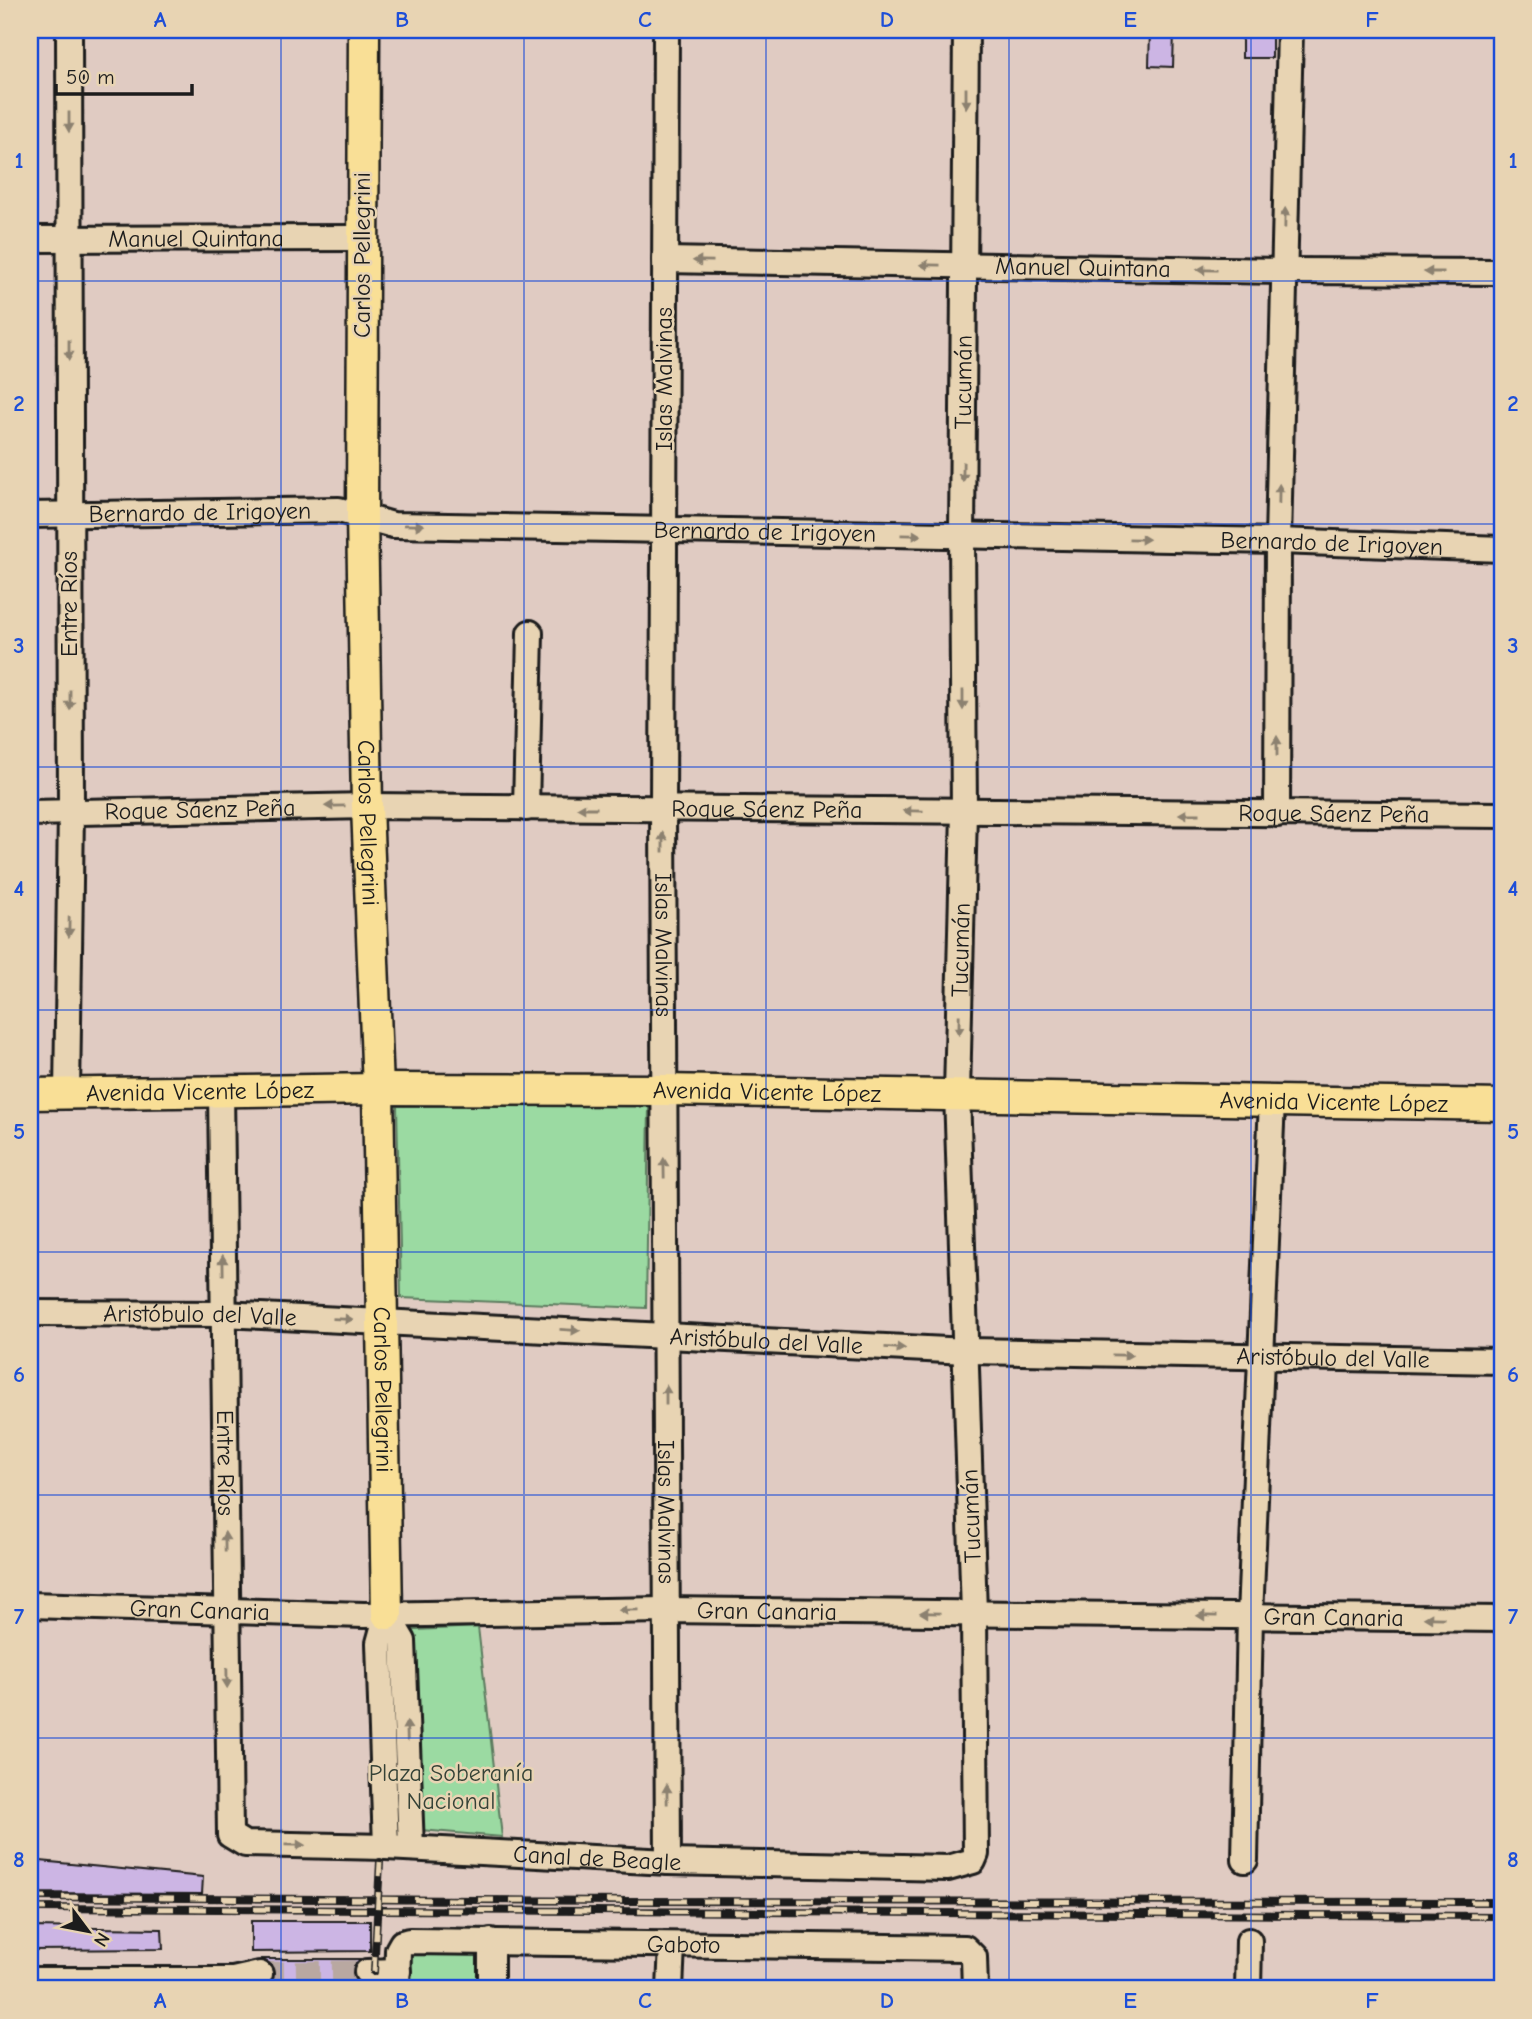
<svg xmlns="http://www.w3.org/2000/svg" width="1532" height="2019" font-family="'Comic Neue',sans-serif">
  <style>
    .green { fill: #9bdaa2; stroke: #5c7b5f; stroke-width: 2 }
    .building { fill: #ccb5e4; stroke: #1c1c1c; stroke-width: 2 }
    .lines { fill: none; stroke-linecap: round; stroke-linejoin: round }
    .minor-tunnel { stroke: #b9a8a1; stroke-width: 24; stroke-dasharray: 24 12; stroke-linecap: butt }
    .minor-casing { stroke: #1c1c1c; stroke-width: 30 }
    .major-casing { stroke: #1c1c1c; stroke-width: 35 }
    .minor { stroke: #e8d4b3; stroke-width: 24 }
    .major { stroke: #f9df96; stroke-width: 30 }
    .rail-casing { stroke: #1c1c1c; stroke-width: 8 }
    .rail { stroke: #e8d4b3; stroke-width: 5; stroke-dasharray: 16; stroke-linecap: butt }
    .oneway { fill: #8c816f }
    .grid { fill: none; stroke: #1d4ed8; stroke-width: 2; stroke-opacity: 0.55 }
    .labels { text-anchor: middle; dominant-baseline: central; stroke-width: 5; stroke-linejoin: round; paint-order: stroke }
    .street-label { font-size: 24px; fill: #1c1c1c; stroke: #e8d4b3 }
    .park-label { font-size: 24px; fill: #354237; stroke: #e8d4b3 }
    .neatline { fill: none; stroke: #1d4ed8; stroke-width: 2.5 }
    .grid-label { font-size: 23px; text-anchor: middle; font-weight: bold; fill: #1d4ed8 }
  </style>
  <rect width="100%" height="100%" fill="#e0cbc2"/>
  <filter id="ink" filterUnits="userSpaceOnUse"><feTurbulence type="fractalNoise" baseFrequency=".0143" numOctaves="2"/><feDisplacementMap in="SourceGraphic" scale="14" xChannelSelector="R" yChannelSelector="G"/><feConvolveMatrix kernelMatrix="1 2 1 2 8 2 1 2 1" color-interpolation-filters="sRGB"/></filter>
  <g filter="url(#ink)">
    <g class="green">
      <path d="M649,1105L646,1308L401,1298L397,1106Z"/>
      <path d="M478,1627L502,1837L409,1829L395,1631Z"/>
      <path d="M480,1945V1989H406L405,1948Z"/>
    </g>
    <g class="building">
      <path d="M1150,30H1174L1173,67L1149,66Z"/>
      <rect x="1242" y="30" width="30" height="28"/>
      <path d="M30,1860L203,1877L202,1894L30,1893Z"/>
      <path d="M251,1921H370V1951L251,1952Z"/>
      <path d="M30,1927L162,1929L163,1949L30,1950Z"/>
      <rect x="261" y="1959" width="106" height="30"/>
    </g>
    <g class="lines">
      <path class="minor-tunnel" d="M260,1974L367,1972"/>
      <defs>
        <g id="minor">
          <path id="s1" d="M666,30L663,809L668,1862"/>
          <path id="s2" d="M30,239L361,238"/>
          <path id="s3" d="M665,260L1284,271L1502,272"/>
          <path id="s4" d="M30,515L339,510L393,525L1278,541L1502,549"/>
          <path d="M526,808L530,633"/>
          <path id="s5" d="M30,813L367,806L1502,815"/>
          <path d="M1277,814L1278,541L1290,30"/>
          <path id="s6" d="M221,1090L230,1835L245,1844L386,1847L668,1862L948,1868L973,1861L976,1854L974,1613L957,1093L964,812L962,536L966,30"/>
          <path d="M67,1094L71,811L69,30"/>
          <path id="s7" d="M30,1313L223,1314L967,1351L1502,1361"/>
          <path id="s8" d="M30,1605L364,1615L664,1610L1502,1619"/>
          <path d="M387,1614L403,1641L411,1848"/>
          <path d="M386,1847L379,1643L387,1614"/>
          <path d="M1245,1860L1250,1616L1272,1101"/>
          <path d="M491,1941V1989"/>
          <path d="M367,1972L398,1971"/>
          <path d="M30,1980H233L260,1974"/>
          <path id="s9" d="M397,1989L398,1950L402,1943L409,1941L965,1948L974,1957L975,1989"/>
          <path d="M670,1989L672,1945"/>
          <path d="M1248,1989L1249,1941"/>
        </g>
        <g id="major">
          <path id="s10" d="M364,30L362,515L367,806L378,1089L387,1614"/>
          <path id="s11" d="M30,1094L378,1089L664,1090L1502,1105"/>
        </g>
      </defs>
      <use href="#minor" class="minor-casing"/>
      <use href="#major" class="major-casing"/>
      <use href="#minor" class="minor"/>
      <use href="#major" class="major"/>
      <defs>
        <g id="rail">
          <path d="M30,1897L630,1901L1502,1902"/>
          <path d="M30,1908L1502,1916"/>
          <path d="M374,1972L380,1862"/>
        </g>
      </defs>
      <use href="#rail" class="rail-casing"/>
      <use href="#rail" class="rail"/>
    </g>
    <defs><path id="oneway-solid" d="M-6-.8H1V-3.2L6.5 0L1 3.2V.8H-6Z" transform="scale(1.75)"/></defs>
    <g class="oneway">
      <use href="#oneway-solid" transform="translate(966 98) rotate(90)"/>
      <use href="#oneway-solid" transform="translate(69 122) rotate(90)"/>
      <use href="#oneway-solid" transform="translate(1285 218) rotate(-89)"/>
      <use href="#oneway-solid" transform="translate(703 261) rotate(-179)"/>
      <use href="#oneway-solid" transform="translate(930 265) rotate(-179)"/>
      <use href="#oneway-solid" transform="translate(1207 270) rotate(-179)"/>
      <use href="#oneway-solid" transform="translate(1434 272) rotate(-180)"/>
      <use href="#oneway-solid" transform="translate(69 350) rotate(90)"/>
      <use href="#oneway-solid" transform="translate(963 472) rotate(91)"/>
      <use href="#oneway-solid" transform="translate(1279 494) rotate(-89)"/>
      <use href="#oneway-solid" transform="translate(414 525) rotate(1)"/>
      <use href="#oneway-solid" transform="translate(911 535) rotate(1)"/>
      <use href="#oneway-solid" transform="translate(1139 539) rotate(1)"/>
      <use href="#oneway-solid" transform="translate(70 700) rotate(90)"/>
      <use href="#oneway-solid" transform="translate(963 700) rotate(90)"/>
      <use href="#oneway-solid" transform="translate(1277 746) rotate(-90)"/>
      <use href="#oneway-solid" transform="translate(335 806) rotate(179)"/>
      <use href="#oneway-solid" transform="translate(587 808) rotate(-180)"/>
      <use href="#oneway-solid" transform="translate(913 811) rotate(-179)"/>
      <use href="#oneway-solid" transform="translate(1189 814) rotate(-180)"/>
      <use href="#oneway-solid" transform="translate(663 842) rotate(-90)"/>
      <use href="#oneway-solid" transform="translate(69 927) rotate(91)"/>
      <use href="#oneway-solid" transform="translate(959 1025) rotate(91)"/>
      <use href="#oneway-solid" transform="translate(664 1168) rotate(-91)"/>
      <use href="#oneway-solid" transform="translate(223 1265) rotate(-91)"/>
      <use href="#oneway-solid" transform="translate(343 1319) rotate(2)"/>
      <use href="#oneway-solid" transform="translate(570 1330) rotate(3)"/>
      <use href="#oneway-solid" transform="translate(895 1348) rotate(3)"/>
      <use href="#oneway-solid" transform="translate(1122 1355) rotate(1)"/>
      <use href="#oneway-solid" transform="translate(666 1395) rotate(-90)"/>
      <use href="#oneway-solid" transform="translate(225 1542) rotate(-91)"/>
      <use href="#oneway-solid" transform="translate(629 1610) rotate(179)"/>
      <use href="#oneway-solid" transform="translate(930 1613) rotate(-179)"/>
      <use href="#oneway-solid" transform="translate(1207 1616) rotate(-179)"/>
      <use href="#oneway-solid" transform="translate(1434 1618) rotate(-179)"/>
      <use href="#oneway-solid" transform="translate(227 1678) rotate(89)"/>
      <use href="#oneway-solid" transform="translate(407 1731) rotate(-92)"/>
      <use href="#oneway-solid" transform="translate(667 1794) rotate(-91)"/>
      <use href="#oneway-solid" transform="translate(295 1845) rotate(1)"/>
    </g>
  </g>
  <path class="grid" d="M281,30V1989M524,30V1989M766,30V1989M1009,30V1989M1251,30V1989M30,281H1502M30,524H1502M30,767H1502M30,1010H1502M30,1252H1502M30,1495H1502M30,1738H1502"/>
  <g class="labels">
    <g class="street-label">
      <text stroke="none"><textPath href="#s2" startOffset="166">Manuel Quintana</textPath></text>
      <text transform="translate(362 255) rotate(-90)">Carlos Pellegrini</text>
      <text stroke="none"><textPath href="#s3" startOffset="418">Manuel Quintana</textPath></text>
      <text transform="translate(664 379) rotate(-90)">Islas Malvinas</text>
      <text stroke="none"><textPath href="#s6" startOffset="2972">Tucumán</textPath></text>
      <text stroke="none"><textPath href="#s4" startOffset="170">Bernardo de Irigoyen</textPath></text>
      <text stroke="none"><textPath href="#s4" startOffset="737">Bernardo de Irigoyen</textPath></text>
      <text stroke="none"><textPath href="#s4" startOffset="1304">Bernardo de Irigoyen</textPath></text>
      <text transform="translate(69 604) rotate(-90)">Entre Ríos</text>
      <text stroke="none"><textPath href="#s5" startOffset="170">Roque Sáenz Peña</textPath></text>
      <text stroke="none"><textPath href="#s5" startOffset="737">Roque Sáenz Peña</textPath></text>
      <text stroke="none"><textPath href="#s5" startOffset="1304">Roque Sáenz Peña</textPath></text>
      <text stroke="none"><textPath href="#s10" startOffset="793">Carlos Pellegrini</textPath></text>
      <text stroke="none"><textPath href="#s1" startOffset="915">Islas Malvinas</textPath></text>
      <text stroke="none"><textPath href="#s6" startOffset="2404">Tucumán</textPath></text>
      <text stroke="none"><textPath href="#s11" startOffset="737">Avenida Vicente López</textPath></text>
      <text stroke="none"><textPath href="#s11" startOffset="170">Avenida Vicente López</textPath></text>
      <text stroke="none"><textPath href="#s11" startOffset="1304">Avenida Vicente López</textPath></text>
      <text stroke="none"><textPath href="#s7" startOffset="170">Aristóbulo del Valle</textPath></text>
      <text stroke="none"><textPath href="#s7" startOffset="737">Aristóbulo del Valle</textPath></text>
      <text stroke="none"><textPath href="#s7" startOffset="1304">Aristóbulo del Valle</textPath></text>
      <text stroke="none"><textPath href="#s10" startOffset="1360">Carlos Pellegrini</textPath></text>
      <text stroke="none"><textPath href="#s6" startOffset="373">Entre Ríos</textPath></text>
      <text stroke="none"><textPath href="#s1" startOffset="1482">Islas Malvinas</textPath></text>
      <text transform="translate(971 1516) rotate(-92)">Tucumán</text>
      <text stroke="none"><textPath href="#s8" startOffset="170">Gran Canaria</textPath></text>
      <text stroke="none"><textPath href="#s8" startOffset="737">Gran Canaria</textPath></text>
      <text stroke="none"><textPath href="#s8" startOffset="1304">Gran Canaria</textPath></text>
      <text stroke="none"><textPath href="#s6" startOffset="1115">Canal de Beagle</textPath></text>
      <text stroke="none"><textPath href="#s9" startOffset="329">Gaboto</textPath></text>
    </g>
    <g class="park-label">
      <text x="451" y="1773">Plaza Soberanía<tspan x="451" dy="28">Nacional</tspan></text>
    </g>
  </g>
  <rect width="1532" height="2019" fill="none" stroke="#e8d4b3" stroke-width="77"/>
  <g transform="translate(88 1931) rotate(122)" stroke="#e8d4b3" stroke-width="5" paint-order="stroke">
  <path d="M0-5L12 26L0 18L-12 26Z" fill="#1c1c1c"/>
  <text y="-10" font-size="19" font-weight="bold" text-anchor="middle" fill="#1c1c1c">N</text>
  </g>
  <path d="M56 84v10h136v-10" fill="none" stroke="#1c1c1c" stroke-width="3.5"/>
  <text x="66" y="84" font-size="21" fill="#1c1c1c" stroke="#e8d4b3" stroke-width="5" paint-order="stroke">50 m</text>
  <rect x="38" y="38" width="1456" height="1942" class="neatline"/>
  <g class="grid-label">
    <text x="160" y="27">A</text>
    <text x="402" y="27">B</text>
    <text x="645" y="27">C</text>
    <text x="887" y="27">D</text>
    <text x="1130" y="27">E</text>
    <text x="1372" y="27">F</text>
    <text x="19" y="168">1</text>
    <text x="1513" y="168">1</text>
    <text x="19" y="411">2</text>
    <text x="1513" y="411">2</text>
    <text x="19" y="653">3</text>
    <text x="1513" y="653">3</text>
    <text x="19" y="896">4</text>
    <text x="1513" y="896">4</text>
    <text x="19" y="1139">5</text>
    <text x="1513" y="1139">5</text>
    <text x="19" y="1382">6</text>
    <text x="1513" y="1382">6</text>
    <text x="19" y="1624">7</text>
    <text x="1513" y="1624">7</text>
    <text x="19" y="1867">8</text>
    <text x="1513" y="1867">8</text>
    <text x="160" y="2008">A</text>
    <text x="402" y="2008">B</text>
    <text x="645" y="2008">C</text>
    <text x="887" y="2008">D</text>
    <text x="1130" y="2008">E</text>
    <text x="1372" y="2008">F</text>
  </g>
</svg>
